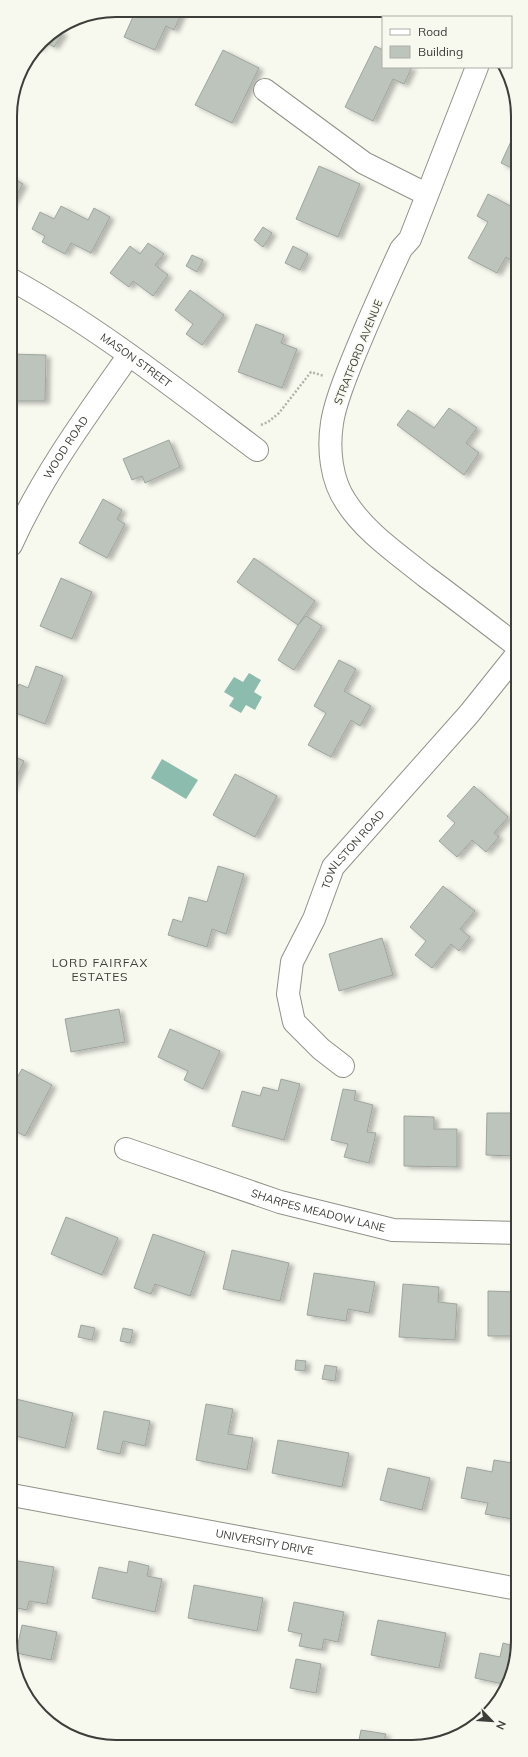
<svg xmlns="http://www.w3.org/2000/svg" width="528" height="1757" font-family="Mulish,sans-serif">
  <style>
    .water { fill: #8bbcae }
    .building { fill: #bcc4bc; stroke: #9ea59e; filter: url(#shadow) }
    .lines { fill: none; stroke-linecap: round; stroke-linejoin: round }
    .minor-casing { stroke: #919289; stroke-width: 24 }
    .path { stroke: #b1b2aa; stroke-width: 2.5; stroke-dasharray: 2 2; stroke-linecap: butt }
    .minor { stroke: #fff; stroke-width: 22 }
    .labels { text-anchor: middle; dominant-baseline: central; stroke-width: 3; stroke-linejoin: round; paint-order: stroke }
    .street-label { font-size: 11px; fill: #3d3d39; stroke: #f7f8ee }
    .neighbourhood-label { font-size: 12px; letter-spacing: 1px; fill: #3d3d39; stroke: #f7f8ee }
    .rim { fill: none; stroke: #3d3d39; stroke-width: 2 }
  </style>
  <defs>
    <filter id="shadow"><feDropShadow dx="4.5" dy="2.5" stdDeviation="2" flood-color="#0004"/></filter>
  </defs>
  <rect width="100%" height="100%" fill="#f7f8ee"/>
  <g class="water">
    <path d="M249,673L261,680L254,692L262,697L255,710L246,705L241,713L229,706L234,698L224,692L234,677L243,682Z"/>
    <path d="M162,759L198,780L186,799L151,778Z"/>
  </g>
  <g class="building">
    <path d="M136,10H183L174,30L166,26L155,50L124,37Z"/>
    <path d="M57,30L63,33L54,47L44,41L40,48L37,47L41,41Z"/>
    <path d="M375,46L383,50V67H412L404,84L393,79L373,121L345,107Z"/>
    <path d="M223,50L259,68L232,123L195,105Z"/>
    <path d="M513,137L516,138V170L501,163Z"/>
    <path d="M319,166L360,184L338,237L296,219Z"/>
    <path d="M10,176L23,184L10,207Z"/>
    <path d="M488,194L516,209V233L514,238L516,240V263L506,257L497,273L468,258L488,222L477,216Z"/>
    <path d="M61,206L88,220L94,208L110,217L91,253L71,243L65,254L42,242L45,236L32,229L40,212L54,219Z"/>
    <path d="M263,227L272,233L263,247L254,240Z"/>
    <path d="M148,243L164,254L155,265L168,275L153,296L133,281L129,287L110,273L130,246L140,254Z"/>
    <path d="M293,246L308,254L300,270L285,263Z"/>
    <path d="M192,255L203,260L197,272L186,266Z"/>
    <path d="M190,290L224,315L202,345L186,334L193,324L175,310Z"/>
    <path d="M256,324L284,335L281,343L297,349L282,388L238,372Z"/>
    <path d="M11,354L46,355L45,401H11Z"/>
    <path d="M449,408L477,428L466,443L479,453L464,475L397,425L408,410L434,428Z"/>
    <path d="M169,440L180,467L145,483L142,476L132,480L123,459Z"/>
    <path d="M103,499L122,510L117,519L125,524L107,558L79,543Z"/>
    <path d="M254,558L315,601L298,625L237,582Z"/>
    <path d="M61,578L92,592L72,639L40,626Z"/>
    <path d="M306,616L322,626L294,670L278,660L298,625Z"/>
    <path d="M339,660L356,669L344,691L371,706L360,726L351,720L331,757L308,745L326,713L314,706Z"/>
    <path d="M36,666L63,676L45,724L11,711V704L19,684L28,688Z"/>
    <path d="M11,755L24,761L11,790Z"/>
    <path d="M235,774L277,796L255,837L213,815Z"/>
    <path d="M474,786L508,817L494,833L499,837L486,852L472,840L457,857L439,841L455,823L447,816Z"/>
    <path d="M218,866L244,874L226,934L212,929L207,947L168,935L173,919L182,922L189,897L207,902Z"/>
    <path d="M443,886L475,911L460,929L470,937L459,951L451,944L432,968L415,955L426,941L410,927Z"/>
    <path d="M382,938L393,975L339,991L329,954Z"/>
    <path d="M119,1009L125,1042L71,1052L65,1019Z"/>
    <path d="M170,1029L220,1051L203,1089L184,1080L188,1071L158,1057Z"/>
    <path d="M22,1069L52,1085L25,1136L11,1129V1088Z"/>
    <path d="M281,1079L300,1084L284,1140L232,1126L242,1091L260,1096L263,1087L278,1091Z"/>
    <path d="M343,1089L356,1091L354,1100L373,1105L367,1132L376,1133L369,1163L344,1157L348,1144L331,1140Z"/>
    <path d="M487,1113H517V1156L486,1155Z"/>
    <path d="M404,1116L434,1117V1129H457V1167L404,1166Z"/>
    <path d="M66,1217L118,1238L102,1275L51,1254Z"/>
    <path d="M153,1234L205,1252L190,1296L155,1284L151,1294L134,1288Z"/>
    <path d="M232,1250L289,1263L280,1301L223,1289Z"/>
    <path d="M314,1273L375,1282L369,1313L348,1309L346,1321L307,1315Z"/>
    <path d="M403,1284L439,1287L438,1302L457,1304L455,1340L399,1337Z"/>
    <path d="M488,1291L517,1292V1336H488Z"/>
    <path d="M81,1325L95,1328L92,1340L78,1337Z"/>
    <path d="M123,1328L133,1330L130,1343L120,1341Z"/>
    <path d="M296,1360L306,1361L305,1371L295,1370Z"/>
    <path d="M325,1365L337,1367L335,1381L322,1379Z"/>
    <path d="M12,1398L73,1413L65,1448L12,1435Z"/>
    <path d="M206,1404L233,1409L228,1434L253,1438L247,1470L196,1460Z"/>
    <path d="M104,1411L150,1421L145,1446L123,1441L120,1454L97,1449Z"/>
    <path d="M278,1440L349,1453L342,1487L272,1473Z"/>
    <path d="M494,1460L518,1464V1493L512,1519L485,1514L488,1503L461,1498L467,1467L492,1472Z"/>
    <path d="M388,1468L430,1478L422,1510L380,1500Z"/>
    <path d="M12,1560L54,1567L47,1604L29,1601L27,1610L12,1607Z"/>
    <path d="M129,1561L149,1566L147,1576L162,1579L155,1612L92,1598L99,1567L127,1573Z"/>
    <path d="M194,1585L263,1598L257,1631L188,1618Z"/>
    <path d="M294,1602L344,1612L338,1642L324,1639L322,1650L299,1646L302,1634L288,1631Z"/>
    <path d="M378,1620L446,1633L439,1668L371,1655Z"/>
    <path d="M22,1625L57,1632L51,1660L16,1653Z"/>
    <path d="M503,1643L518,1647L510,1682L508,1685L475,1678L480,1653L500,1657Z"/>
    <path d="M296,1659L321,1664L316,1693L290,1688Z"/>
    <path d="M361,1730L386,1734L383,1745H358Z"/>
  </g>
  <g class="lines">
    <defs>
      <g id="minor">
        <path d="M477,67L410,239L401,249C383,288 366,326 350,366C343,384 335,403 332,423C328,449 331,480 346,502C365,532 398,554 425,576C456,599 486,622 517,646"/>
        <path d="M265,90L364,163L426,194"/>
        <path id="s1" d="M10,279C98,327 177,390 257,450"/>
        <path id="s2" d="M11,545C42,476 86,416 129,355"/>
        <path id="s3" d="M343,1066L321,1049L294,1022L288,994L292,962L314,919L333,867L469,714L517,654"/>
        <path id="s4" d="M126,1149L280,1202L393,1230L517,1233"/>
        <path id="s5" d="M12,1495L518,1589"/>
      </g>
    </defs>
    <use href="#minor" class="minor-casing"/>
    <path class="path" d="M261,425L268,422L279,413L311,372L324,376"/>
    <use href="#minor" class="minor"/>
  </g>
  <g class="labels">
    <g class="street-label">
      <text transform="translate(358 352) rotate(-68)">STRATFORD AVENUE</text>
      <text stroke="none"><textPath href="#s1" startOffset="150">MASON STREET</textPath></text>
      <text stroke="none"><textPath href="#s2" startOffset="112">WOOD ROAD</textPath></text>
      <text stroke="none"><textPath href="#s3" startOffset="256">TOWLSTON ROAD</textPath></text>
      <text stroke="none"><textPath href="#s4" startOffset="202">SHARPES MEADOW LANE</textPath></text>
      <text stroke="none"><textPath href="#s5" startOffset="257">UNIVERSITY DRIVE</textPath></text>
    </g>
    <g class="neighbourhood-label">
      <text x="100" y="962">LORD FAIRFAX<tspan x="100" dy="14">ESTATES</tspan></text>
    </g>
  </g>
  <path d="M0 0H528V1757H0ZM116 17H412A99 99 0 0 1 511 116V1641A99 99 0 0 1 412 1740H116A99 99 0 0 1 17 1641V116A99 99 0 0 1 116 17Z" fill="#f7f8ee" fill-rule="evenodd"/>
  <path class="rim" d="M116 17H412A99 99 0 0 1 511 116V1641A99 99 0 0 1 412 1740H116A99 99 0 0 1 17 1641V116A99 99 0 0 1 116 17Z"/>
  <rect x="382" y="16" width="130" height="52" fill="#f7f8ee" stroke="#adada6"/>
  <rect x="390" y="29" width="20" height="6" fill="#ffffff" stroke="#adada6"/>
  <text x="418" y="36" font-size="12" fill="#3d3d39">Road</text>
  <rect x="390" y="46" width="20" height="12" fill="#bcc4bc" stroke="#adada6"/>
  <text x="418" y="56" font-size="12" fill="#3d3d39">Building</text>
  <g transform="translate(492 1721) rotate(115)" stroke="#f7f8ee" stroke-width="3" paint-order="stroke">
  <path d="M0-3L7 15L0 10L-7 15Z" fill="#3d3d39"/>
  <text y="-6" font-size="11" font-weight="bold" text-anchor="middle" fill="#3d3d39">N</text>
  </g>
</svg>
